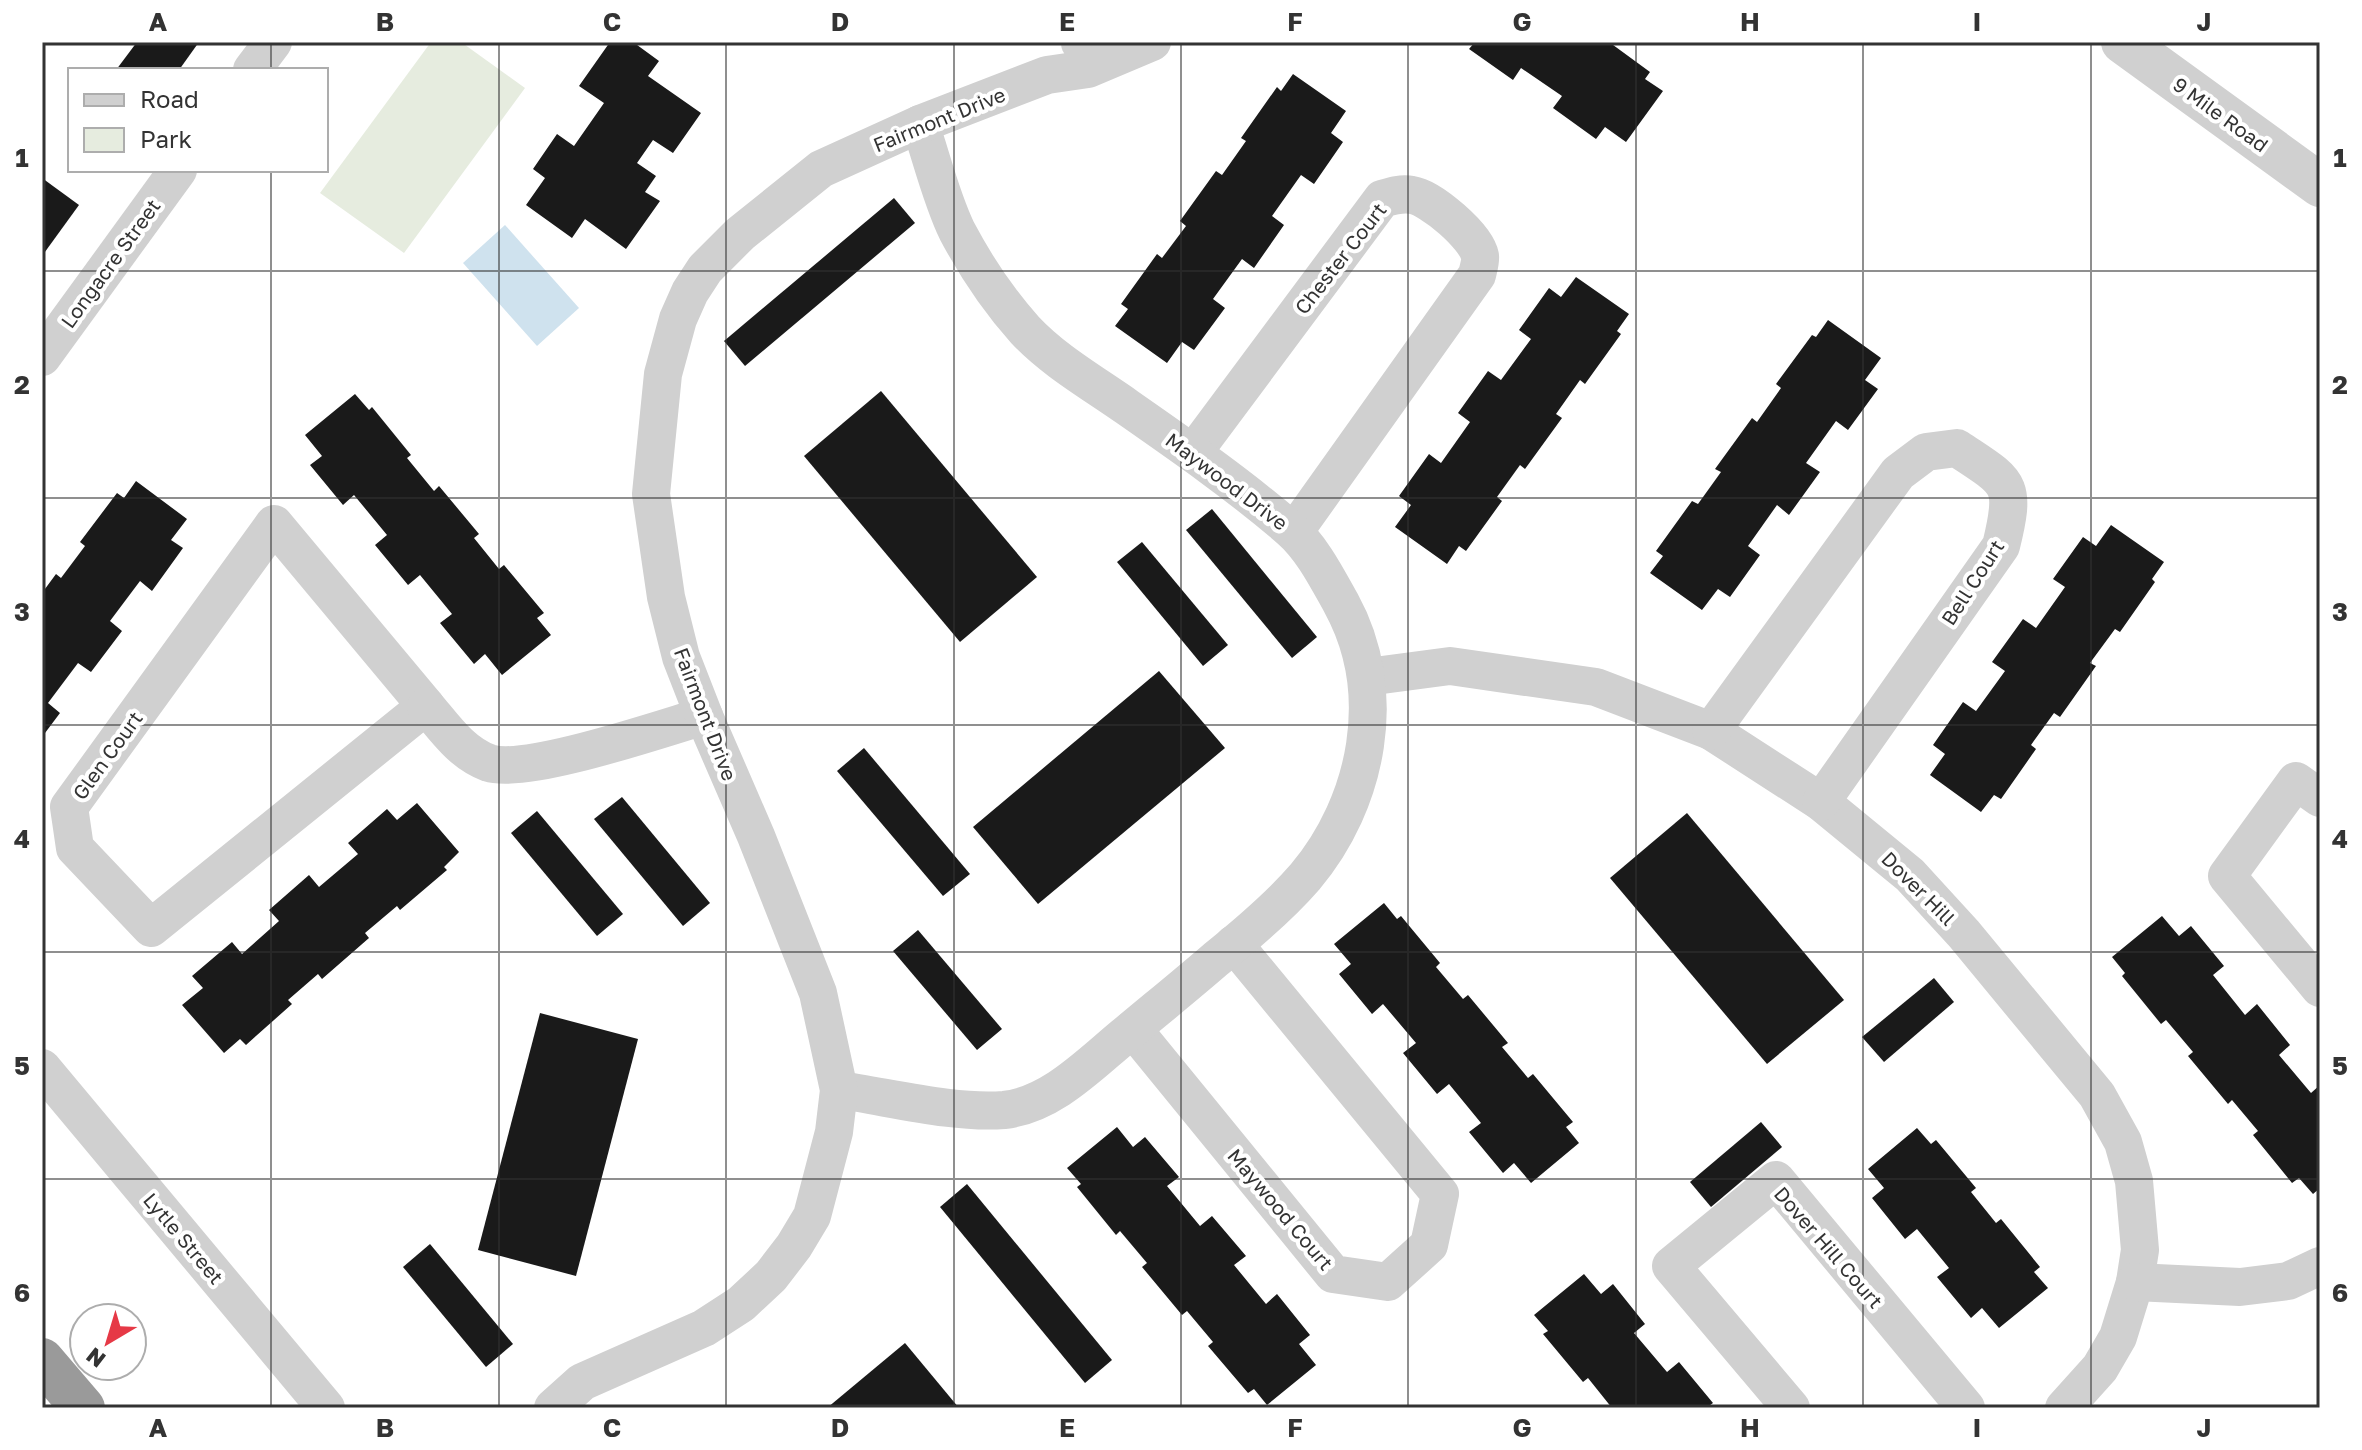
<svg xmlns="http://www.w3.org/2000/svg" width="2362" height="1450" font-family="'Golos Text',sans-serif">
  <style>
    .green { fill: #e6ecdf }
    .water { fill: #cfe2ee }
    .building { fill: #1a1a1a }
    .lines { fill: none; stroke-linecap: round; stroke-linejoin: round }
    .minor { stroke: #d0d0d0; stroke-width: 38 }
    .tertiary { stroke: #d0d0d0; stroke-width: 44 }
    .motorway { stroke: #9a9a9a; stroke-width: 44 }
    .grid { fill: none; stroke: #333; stroke-width: 2; stroke-opacity: 0.55 }
    .labels { text-anchor: middle; dominant-baseline: central; stroke-width: 8; stroke-linejoin: round; paint-order: stroke }
    .street-label { font-size: 20px; fill: #333; stroke: #fff }
    .neatline { fill: none; stroke: #333; stroke-width: 3 }
    .grid-label { font-size: 26px; text-anchor: middle; font-weight: bold; fill: #333 }
  </style>
  <rect width="100%" height="100%" fill="#fff"/>
  <path class="green" d="M431,42H461L525,88L404,253L320,193Z"/>
  <path class="water" d="M505,225L579,308L537,346L463,263Z"/>
  <g class="building">
    <path d="M137,42H199L179,70H116Z"/>
    <path d="M610,42H633L659,61L648,76L701,113L673,153L653,140L637,163L656,176L645,192L660,201L626,249L585,219L572,238L526,205L545,178L533,169L557,134L574,146L604,103L579,86Z"/>
    <path d="M1475,42H1609L1650,72L1645,79L1663,91L1626,142L1605,127L1596,139L1553,108L1562,96L1521,68L1513,80L1469,49Z"/>
    <path d="M1293,74L1346,111L1331,133L1343,142L1314,184L1301,175L1272,216L1284,225L1254,268L1242,259L1213,299L1225,308L1194,350L1182,342L1167,363L1115,326L1128,309L1121,304L1157,254L1162,258L1186,226L1180,221L1216,171L1222,175L1246,141L1241,138L1277,87L1281,91Z"/>
    <path d="M42,178L79,205L42,256Z"/>
    <path d="M894,198L915,223L745,366L724,341Z"/>
    <path d="M1576,277L1629,314L1617,331L1621,334L1585,384L1580,380L1556,414L1562,418L1525,469L1520,465L1497,497L1502,501L1466,551L1459,546L1447,564L1395,527L1411,505L1399,496L1429,454L1441,463L1470,422L1458,413L1488,371L1501,380L1531,339L1519,330L1549,288L1561,297Z"/>
    <path d="M1828,320L1881,358L1865,380L1878,389L1848,430L1836,421L1806,463L1820,472L1789,515L1777,505L1748,546L1760,555L1730,597L1718,589L1702,610L1650,573L1663,556L1656,551L1692,501L1698,504L1721,472L1715,469L1752,418L1757,422L1781,388L1776,384L1812,335L1816,337Z"/>
    <path d="M881,391L1037,577L960,642L804,456Z"/>
    <path d="M355,394L369,410L372,407L411,455L407,458L434,491L439,486L479,534L474,538L499,569L504,565L544,613L537,618L551,635L502,675L485,654L474,664L440,623L452,614L420,575L408,585L375,545L387,535L354,495L343,505L310,465L322,456L305,435Z"/>
    <path d="M136,481L187,519L171,540L183,548L152,591L140,581L110,621L122,631L91,672L78,663L48,703L60,713L42,737V593L56,574L61,578L85,546L80,542L117,493L124,498Z"/>
    <path d="M1212,509L1317,637L1292,658L1186,530Z"/>
    <path d="M2111,525L2164,562L2152,579L2155,582L2120,632L2115,629L2090,663L2096,666L2060,717L2054,713L2031,745L2036,749L2001,799L1994,795L1981,812L1930,775L1945,754L1933,745L1963,702L1976,711L2005,671L1992,662L2023,619L2036,628L2065,587L2053,579L2083,537L2096,546Z"/>
    <path d="M1142,542L1228,645L1203,666L1117,562Z"/>
    <path d="M1159,671L1225,748L1038,904L973,827Z"/>
    <path d="M864,748L970,874L943,896L837,771Z"/>
    <path d="M622,797L710,903L683,926L594,819Z"/>
    <path d="M417,803L459,852L444,867L447,870L400,910L397,906L365,933L369,938L322,979L318,974L288,1000L292,1004L246,1045L240,1039L224,1053L182,1005L203,988L192,976L232,942L242,954L279,921L269,910L309,875L319,887L358,854L348,843L387,809L397,820Z"/>
    <path d="M537,811L623,914L597,936L511,833Z"/>
    <path d="M1687,813L1844,1000L1767,1064L1610,878Z"/>
    <path d="M1384,903L1397,919L1401,916L1440,963L1436,967L1463,999L1468,995L1508,1043L1502,1047L1528,1078L1533,1074L1573,1122L1566,1127L1579,1143L1531,1183L1514,1163L1503,1173L1469,1132L1481,1123L1449,1084L1437,1094L1403,1053L1416,1043L1383,1004L1372,1014L1339,974L1351,964L1334,944Z"/>
    <path d="M2162,916L2179,936L2191,926L2224,966L2213,975L2245,1015L2257,1004L2290,1045L2279,1055L2311,1093L2320,1085V1188L2313,1194L2299,1178L2292,1183L2253,1135L2258,1131L2232,1100L2228,1104L2188,1056L2193,1052L2166,1020L2161,1024L2122,976L2125,973L2112,957Z"/>
    <path d="M918,930L1002,1029L977,1050L893,951Z"/>
    <path d="M1934,978L1954,1002L1884,1062L1862,1037Z"/>
    <path d="M540,1013L638,1039L576,1276L478,1250Z"/>
    <path d="M1761,1122L1782,1147L1711,1207L1690,1182Z"/>
    <path d="M1117,1127L1133,1147L1145,1137L1179,1177L1167,1186L1200,1226L1212,1216L1246,1256L1234,1265L1266,1304L1277,1294L1310,1335L1299,1344L1316,1365L1267,1405L1254,1389L1248,1393L1208,1346L1213,1342L1187,1311L1182,1315L1142,1267L1147,1263L1120,1231L1116,1235L1077,1187L1081,1184L1067,1168Z"/>
    <path d="M1917,1128L1931,1144L1936,1140L1976,1188L1971,1192L1996,1223L2001,1219L2040,1267L2034,1272L2048,1288L1999,1328L1982,1308L1971,1318L1937,1277L1949,1268L1917,1229L1905,1239L1872,1198L1884,1188L1868,1169Z"/>
    <path d="M967,1184L1112,1360L1085,1383L940,1207Z"/>
    <path d="M430,1244L513,1344L486,1367L403,1267Z"/>
    <path d="M1584,1274L1601,1294L1613,1284L1645,1324L1634,1333L1667,1372L1679,1362L1713,1403L1706,1408H1612L1588,1378L1583,1382L1543,1334L1548,1331L1534,1315Z"/>
    <path d="M905,1343L959,1408H827Z"/>
  </g>
  <g class="lines">
    <g class="minor">
      <path d="M1080,43V42"/>
      <path d="M252,70L273,42"/>
      <path d="M42,357L178,170"/>
      <path d="M1193,453L1382,199C1392,196 1401,193 1412,195C1431,198 1476,236 1480,256C1481,261 1478,270 1477,275L1294,532"/>
      <path d="M274,524L426,706L151,928L75,848L69,807Z"/>
      <path d="M1367,677L1450,666L1596,687L1711,731L1821,802L1910,875L1964,934L2097,1095L2123,1142L2134,1181L2140,1250L2135,1282L2118,1337L2100,1368L2064,1408"/>
      <path d="M426,706C444,727 461,753 489,763C526,775 660,729 704,716"/>
      <path d="M1711,731L1898,473L1926,452L1957,448C2009,483 2017,481 2001,546L1821,802"/>
      <path d="M2320,798L2296,781L2227,876L2320,988"/>
      <path d="M1133,1029L1333,1274L1388,1282L1429,1245L1440,1194L1234,944"/>
      <path d="M42,1068L326,1408"/>
      <path d="M839,1090C889,1097 954,1114 1004,1110C1051,1105 1089,1065 1124,1036C1155,1010 1186,985 1216,959C1247,934 1279,907 1305,877C1368,802 1390,692 1341,603C1327,578 1312,548 1290,529C1239,485 1183,446 1127,407C1093,383 1054,361 1025,330C999,301 975,265 957,231C941,198 932,159 920,124"/>
      <path d="M2135,1282L2240,1287L2288,1281L2320,1266"/>
      <path d="M553,1408L582,1382L704,1328L741,1304L771,1276L794,1246L812,1216L834,1132L839,1090L818,993L756,836L704,716L681,657L666,597L651,494L663,374L678,319L690,292L705,269L740,234L821,169L920,124L1047,75L1088,69L1152,42"/>
      <path d="M1791,1408L1671,1266L1776,1180L1966,1408"/>
    </g>
    <path class="tertiary" d="M2123,42L2320,185"/>
    <path class="motorway" d="M42,1360L83,1408"/>
  </g>
  <path class="grid" d="M271,42V70M499,42V1408M726,42V1408M954,42V1408M1181,42V1408M1408,42V1408M1636,42V1408M1863,42V1408M2091,42V1408M271,170V1408M42,271H2320M42,498H2320M42,725H2320M42,952H2320M42,1179H2320"/>
  <g class="labels">
    <g class="street-label">
      <text transform="translate(2221 114) rotate(36)">9 Mile Road</text>
      <text transform="translate(939 119) rotate(-22)">Fairmont Drive</text>
      <text transform="translate(1340 258) rotate(-52)">Chester Court</text>
      <text transform="translate(110 263) rotate(-54)">Longacre Street</text>
      <text transform="translate(1227 481) rotate(37)">Maywood Drive</text>
      <text transform="translate(1972 582) rotate(-57)">Bell Court</text>
      <text transform="translate(706 714) rotate(69)">Fairmont Drive</text>
      <text transform="translate(107 755) rotate(-54)">Glen Court</text>
      <text transform="translate(1919 888) rotate(45)">Dover Hill</text>
      <text transform="translate(1281 1209) rotate(50)">Maywood Court</text>
      <text transform="translate(184 1238) rotate(50)">Lytle Street</text>
      <text transform="translate(1829 1247) rotate(49)">Dover Hill Court</text>
    </g>
  </g>
  <rect width="2362" height="1450" fill="none" stroke="#ffffff" stroke-width="88"/>
  <rect x="68" y="68" width="260" height="104" fill="#ffffff" stroke="#adadad" stroke-width="2"/>
  <rect x="84" y="94" width="40" height="12" fill="#d0d0d0" stroke="#adadad" stroke-width="2"/>
  <text x="140" y="108" font-size="24" fill="#333333">Road</text>
  <rect x="84" y="128" width="40" height="24" fill="#e6ecdf" stroke="#adadad" stroke-width="2"/>
  <text x="140" y="148" font-size="24" fill="#333333">Park</text>
  <g transform="translate(108 1342) rotate(218)"><circle r="38" fill="#ffffff" stroke="#adadad" stroke-width="2"/>
  <path d="M0-6L14 30L0 20L-14 30Z" fill="#e63946"/>
  <text y="-12" font-size="22" font-weight="bold" text-anchor="middle" fill="#333333">N</text>
  </g>
  <rect x="44" y="44" width="2274" height="1362" class="neatline"/>
  <g class="grid-label">
    <text x="158" y="31">A</text>
    <text x="385" y="31">B</text>
    <text x="612" y="31">C</text>
    <text x="840" y="31">D</text>
    <text x="1067" y="31">E</text>
    <text x="1295" y="31">F</text>
    <text x="1522" y="31">G</text>
    <text x="1750" y="31">H</text>
    <text x="1977" y="31">I</text>
    <text x="2204" y="31">J</text>
    <text x="22" y="167">1</text>
    <text x="2340" y="167">1</text>
    <text x="22" y="394">2</text>
    <text x="2340" y="394">2</text>
    <text x="22" y="621">3</text>
    <text x="2340" y="621">3</text>
    <text x="22" y="848">4</text>
    <text x="2340" y="848">4</text>
    <text x="22" y="1075">5</text>
    <text x="2340" y="1075">5</text>
    <text x="22" y="1302">6</text>
    <text x="2340" y="1302">6</text>
    <text x="158" y="1437">A</text>
    <text x="385" y="1437">B</text>
    <text x="612" y="1437">C</text>
    <text x="840" y="1437">D</text>
    <text x="1067" y="1437">E</text>
    <text x="1295" y="1437">F</text>
    <text x="1522" y="1437">G</text>
    <text x="1750" y="1437">H</text>
    <text x="1977" y="1437">I</text>
    <text x="2204" y="1437">J</text>
  </g>
</svg>
